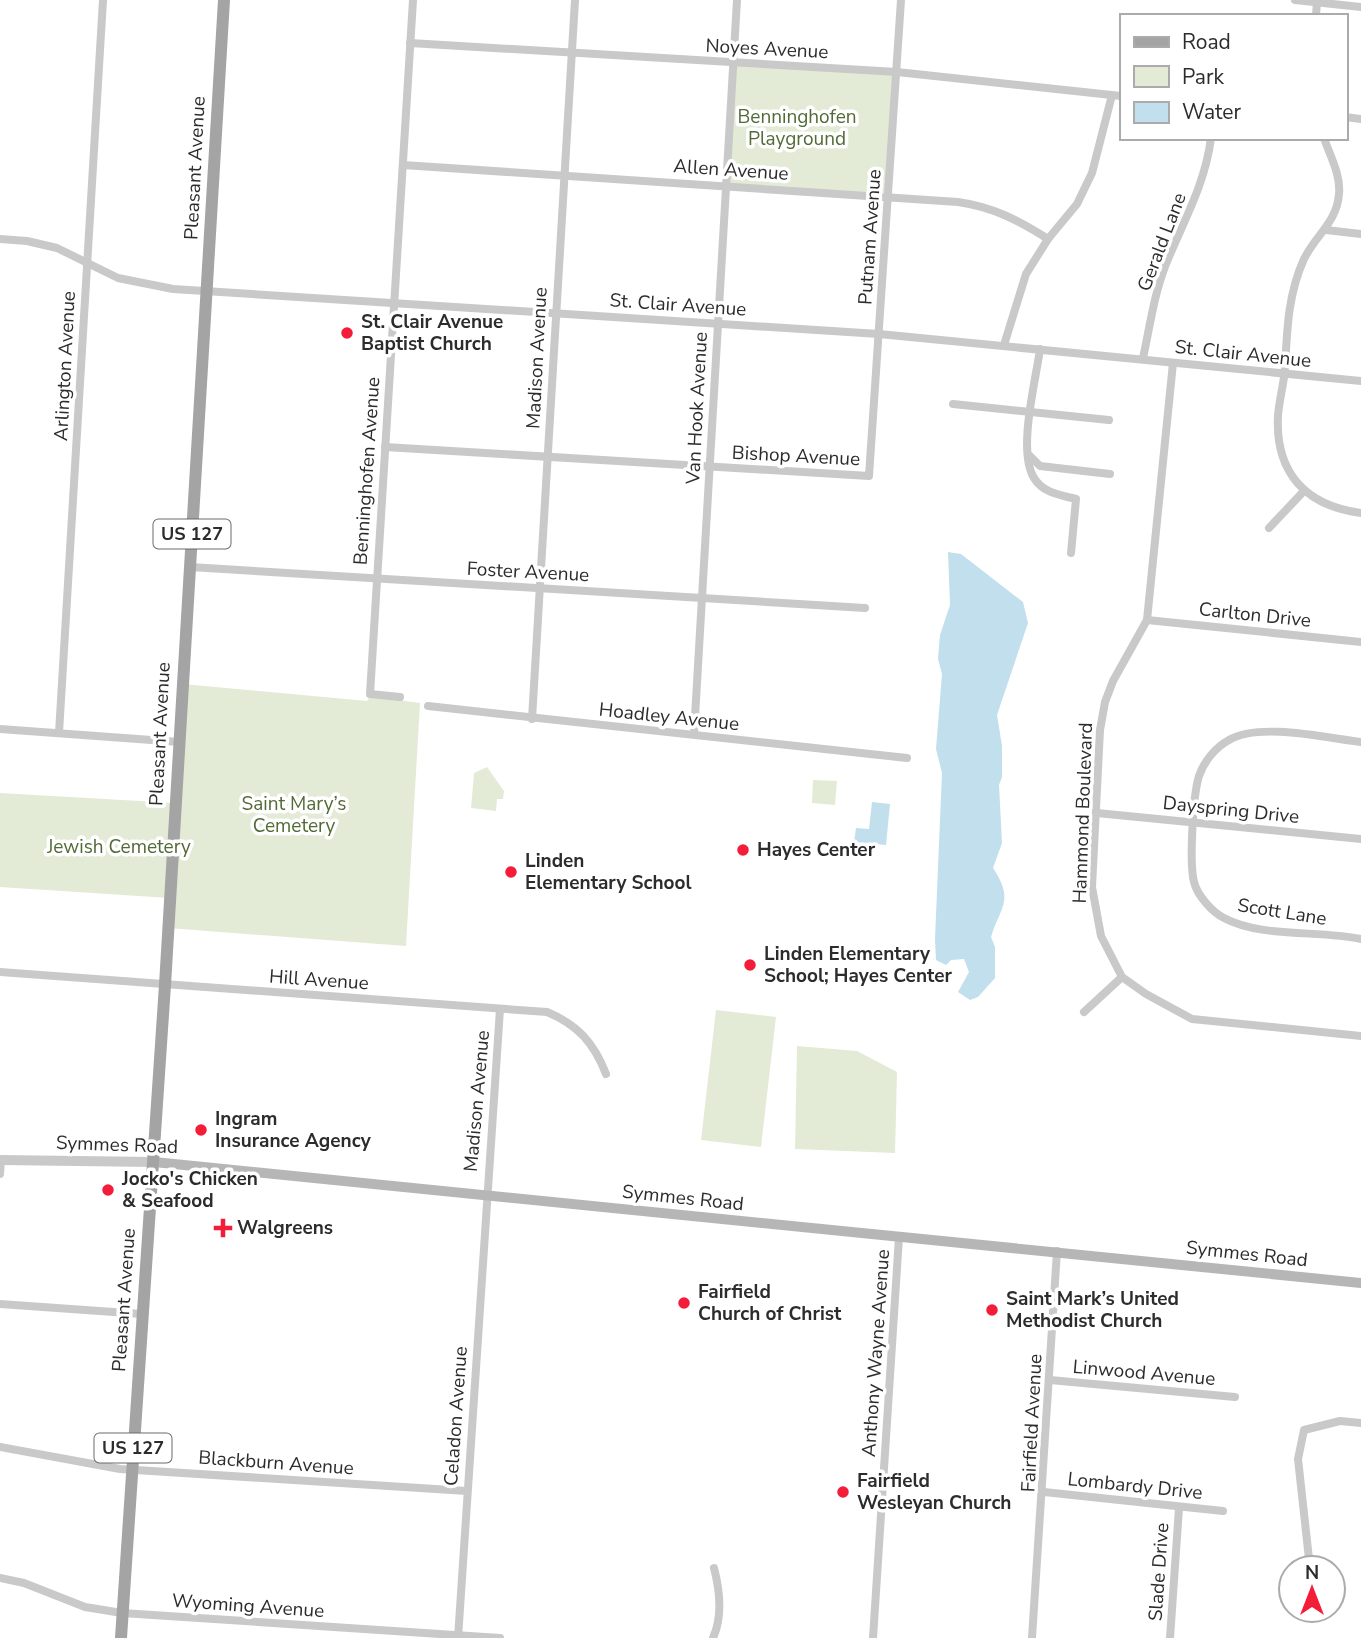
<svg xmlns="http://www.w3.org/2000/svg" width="1361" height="1638" font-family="'Nunito Sans',sans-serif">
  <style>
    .green { fill: #e3ebd7 }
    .water { fill: #c1dfed }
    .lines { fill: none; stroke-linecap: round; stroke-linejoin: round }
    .minor { stroke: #c9c9c9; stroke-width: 8 }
    .tertiary { stroke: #c9c9c9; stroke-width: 10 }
    .secondary { stroke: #b6b6b6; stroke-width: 10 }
    .primary { stroke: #a4a4a4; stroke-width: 12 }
    .poi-dot { fill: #f31d39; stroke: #fff; stroke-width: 2.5 }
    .labels { text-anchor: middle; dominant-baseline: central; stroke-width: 7; stroke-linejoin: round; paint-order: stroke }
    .shield { fill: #fff; stroke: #6b6b6b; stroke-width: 2 }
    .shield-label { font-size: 18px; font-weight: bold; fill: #2c2c2c }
    .street-label { font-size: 19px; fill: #2c2c2c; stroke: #fff }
    .park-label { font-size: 19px; fill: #516a36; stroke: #fff }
    .poi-label { font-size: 19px; font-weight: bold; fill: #2c2c2c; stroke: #fff; text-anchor: start }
  </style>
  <rect width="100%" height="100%" fill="#fff"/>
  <g class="green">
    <path d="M734,63L897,72L889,196L726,185Z"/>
    <path d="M183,684L367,701L370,696L420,703L406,946L168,928L169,898L0,887V793L175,803Z"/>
    <path d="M487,767L504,791L503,799H497L496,811L471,808L474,773Z"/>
    <path d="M813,780L837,781L835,805L812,803Z"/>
    <path d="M716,1010L776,1017L761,1147L701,1140Z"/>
    <path d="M797,1046L857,1051L897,1072L895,1153L795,1149Z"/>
  </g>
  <g class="water">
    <path d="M948,552L961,554L1023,602L1028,623L997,715L1002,746V777L999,785L1002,843L993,868C1015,901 1000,907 991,937L995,947V978L978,997L970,1000L958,992L969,972L964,959L951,960L946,965L936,960L935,939L942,773L936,749L942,674L938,659L940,635L950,605Z"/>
    <path d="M872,802L890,804L886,845L854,842L856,828L869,829Z"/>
  </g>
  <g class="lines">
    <g class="minor">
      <path d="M1295,0L1361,7"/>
      <path d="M1316,16L1317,0"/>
      <path d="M410,43L897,72L1121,96"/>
      <path d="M1345,117L1361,119"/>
      <path d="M1324,138C1330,156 1341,175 1339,194C1337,222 1315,236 1304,259C1288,294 1287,330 1285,368C1284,384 1279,400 1278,416C1275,473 1306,506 1361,513"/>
      <path d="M403,165L958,202C993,207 1018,220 1048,239"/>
      <path d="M1326,230L1361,234"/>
      <path d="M0,239L27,241L57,248L118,278L173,289L879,334L1361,381"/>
      <path d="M1004,345L1026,274L1048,239L1077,204L1092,173L1112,95"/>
      <path d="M1040,349C1036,380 1017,451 1034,478C1043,493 1060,495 1076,499L1071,553"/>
      <path d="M1143,358C1150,326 1154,294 1166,264C1183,222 1205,185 1211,138"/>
      <path d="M1173,363L1147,620L1113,681L1105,702L1100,730L1092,887L1101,936L1122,977L1146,994L1192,1019L1361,1036"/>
      <path d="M953,404L1109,420"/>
      <path d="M385,447L869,476L901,0"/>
      <path d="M1030,456L1040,466L1110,474"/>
      <path d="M1269,528L1303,492"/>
      <path d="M190,567L865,608"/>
      <path d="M1147,620L1361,642"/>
      <path d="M400,697L370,694L413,0"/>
      <path d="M428,706L907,758"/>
      <path d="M532,719L575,0"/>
      <path d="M0,729L179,742"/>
      <path d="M59,733L103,0"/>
      <path d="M694,734L737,0"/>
      <path d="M1361,742C1327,738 1259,722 1229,740C1216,747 1204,761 1199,776C1193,795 1189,863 1194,882C1197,895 1212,912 1224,918C1261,938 1320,930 1361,939"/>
      <path d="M1097,813L1361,839"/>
      <path d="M0,972L547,1012C578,1025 594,1043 606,1074"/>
      <path d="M1084,1012L1122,977"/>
      <path d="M0,1174L1,1160"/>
      <path d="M0,1304L142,1314"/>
      <path d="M1050,1380L1235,1397"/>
      <path d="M0,1447L120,1469L467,1491"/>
      <path d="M1044,1492L1223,1511"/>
      <path d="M1310,1568L1298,1459L1304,1430L1340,1421L1361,1423"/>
      <path d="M0,1578L24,1583L85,1607L122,1613L500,1638"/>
      <path d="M1306,1612V1610"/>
      <path d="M458,1638L500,1009"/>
      <path d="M713,1638C723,1616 720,1591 714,1568"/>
      <path d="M873,1638L899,1237"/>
      <path d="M1032,1638L1057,1251"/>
      <path d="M1170,1638L1179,1508"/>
    </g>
    <path class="tertiary" d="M0,1160L154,1162"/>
    <path class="secondary" d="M154,1162L1361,1283"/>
    <path class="primary" d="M121,1638L165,985L224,0"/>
  </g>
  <g class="poi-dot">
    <circle cx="347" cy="333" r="7"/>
    <circle cx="743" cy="850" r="7"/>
    <circle cx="511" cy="872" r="7"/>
    <circle cx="750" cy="965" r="7"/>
    <circle cx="201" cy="1130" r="7"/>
    <circle cx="108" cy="1190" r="7"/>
    <path d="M219.5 1217.5h7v7h7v7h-7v7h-7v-7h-7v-7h7z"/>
    <circle cx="684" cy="1303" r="7"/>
    <circle cx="992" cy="1310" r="7"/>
    <circle cx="843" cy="1492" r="7"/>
  </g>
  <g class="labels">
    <g class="shield">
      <rect x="153.5" y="519.5" width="77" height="29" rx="5"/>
      <rect x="94.5" y="1433.5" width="77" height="29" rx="5"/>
    </g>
    <g class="shield-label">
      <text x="192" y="534">US 127</text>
      <text x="133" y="1448">US 127</text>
    </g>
    <g class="street-label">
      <text transform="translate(767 49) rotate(3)">Noyes Avenue</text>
      <text transform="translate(195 168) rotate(-87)">Pleasant Avenue</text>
      <text transform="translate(731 170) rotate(4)">Allen Avenue</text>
      <text transform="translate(870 237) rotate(-86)">Putnam Avenue</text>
      <text transform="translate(1162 242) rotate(-69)">Gerald Lane</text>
      <text transform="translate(678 305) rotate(4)">St. Clair Avenue</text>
      <text transform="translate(1243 354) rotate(6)">St. Clair Avenue</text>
      <text transform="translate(537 358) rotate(-87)">Madison Avenue</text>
      <text transform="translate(65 366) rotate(-87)">Arlington Avenue</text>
      <text transform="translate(697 408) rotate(-87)">Van Hook Avenue</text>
      <text transform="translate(796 456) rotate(3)">Bishop Avenue</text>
      <text transform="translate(367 471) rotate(-86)">Benninghofen Avenue</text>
      <text transform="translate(528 572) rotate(3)">Foster Avenue</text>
      <text transform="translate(1255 615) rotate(6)">Carlton Drive</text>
      <text transform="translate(669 717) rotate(6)">Hoadley Avenue</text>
      <text transform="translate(160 734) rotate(-87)">Pleasant Avenue</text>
      <text transform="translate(1231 810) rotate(6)">Dayspring Drive</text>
      <text transform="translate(1083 813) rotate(-88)">Hammond Boulevard</text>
      <text transform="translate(1282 912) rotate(9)">Scott Lane</text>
      <text transform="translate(319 980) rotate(4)">Hill Avenue</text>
      <text transform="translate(477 1101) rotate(-85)">Madison Avenue</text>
      <text transform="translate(117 1145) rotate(2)">Symmes Road</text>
      <text transform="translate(683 1198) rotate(6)">Symmes Road</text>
      <text transform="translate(1247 1254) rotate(6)">Symmes Road</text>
      <text transform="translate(124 1300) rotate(-86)">Pleasant Avenue</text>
      <text transform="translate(876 1353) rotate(-86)">Anthony Wayne Avenue</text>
      <text transform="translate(1144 1373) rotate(5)">Linwood Avenue</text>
      <text transform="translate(456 1416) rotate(-86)">Celadon Avenue</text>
      <text transform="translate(1032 1423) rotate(-87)">Fairfield Avenue</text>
      <text transform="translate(276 1463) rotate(4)">Blackburn Avenue</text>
      <text transform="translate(1135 1486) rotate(6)">Lombardy Drive</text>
      <text transform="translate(1159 1572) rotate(-86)">Slade Drive</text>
      <text transform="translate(248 1606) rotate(4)">Wyoming Avenue</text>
    </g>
    <g class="park-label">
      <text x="797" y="117">Benninghofen<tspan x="797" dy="22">Playground</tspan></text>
      <text x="294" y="804">Saint Mary’s<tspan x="294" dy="22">Cemetery</tspan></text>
      <text x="119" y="847">Jewish Cemetery</text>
    </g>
    <g class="poi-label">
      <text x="361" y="322">St. Clair Avenue<tspan x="361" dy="22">Baptist Church</tspan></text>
      <text x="757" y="850">Hayes Center</text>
      <text x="525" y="861">Linden<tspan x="525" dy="22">Elementary School</tspan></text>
      <text x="764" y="954">Linden Elementary<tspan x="764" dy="22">School; Hayes Center</tspan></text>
      <text x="215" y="1119">Ingram<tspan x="215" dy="22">Insurance Agency</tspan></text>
      <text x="122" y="1179">Jocko's Chicken<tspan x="122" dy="22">&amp; Seafood</tspan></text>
      <text x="237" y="1228">Walgreens</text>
      <text x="698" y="1292">Fairfield<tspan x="698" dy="22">Church of Christ</tspan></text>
      <text x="1006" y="1299">Saint Mark’s United<tspan x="1006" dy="22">Methodist Church</tspan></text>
      <text x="857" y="1481">Fairfield<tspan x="857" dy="22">Wesleyan Church</tspan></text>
    </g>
  </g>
  <rect x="1120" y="14" width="228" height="126" fill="#ffffff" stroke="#ababab" stroke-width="2"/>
  <rect x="1134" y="37" width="35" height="10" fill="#a4a4a4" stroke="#ababab" stroke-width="2"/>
  <text x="1182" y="49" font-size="21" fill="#2c2c2c">Road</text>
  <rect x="1134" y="66" width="35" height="21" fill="#e3ebd7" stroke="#ababab" stroke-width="2"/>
  <text x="1182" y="84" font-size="21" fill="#2c2c2c">Park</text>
  <rect x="1134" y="102" width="35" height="21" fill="#c1dfed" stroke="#ababab" stroke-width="2"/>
  <text x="1182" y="119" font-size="21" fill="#2c2c2c">Water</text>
  <g transform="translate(1312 1589)"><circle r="33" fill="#ffffff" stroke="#ababab" stroke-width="2"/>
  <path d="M0-5L12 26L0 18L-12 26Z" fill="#f31d39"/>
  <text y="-10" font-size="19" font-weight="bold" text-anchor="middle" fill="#2c2c2c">N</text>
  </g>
</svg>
